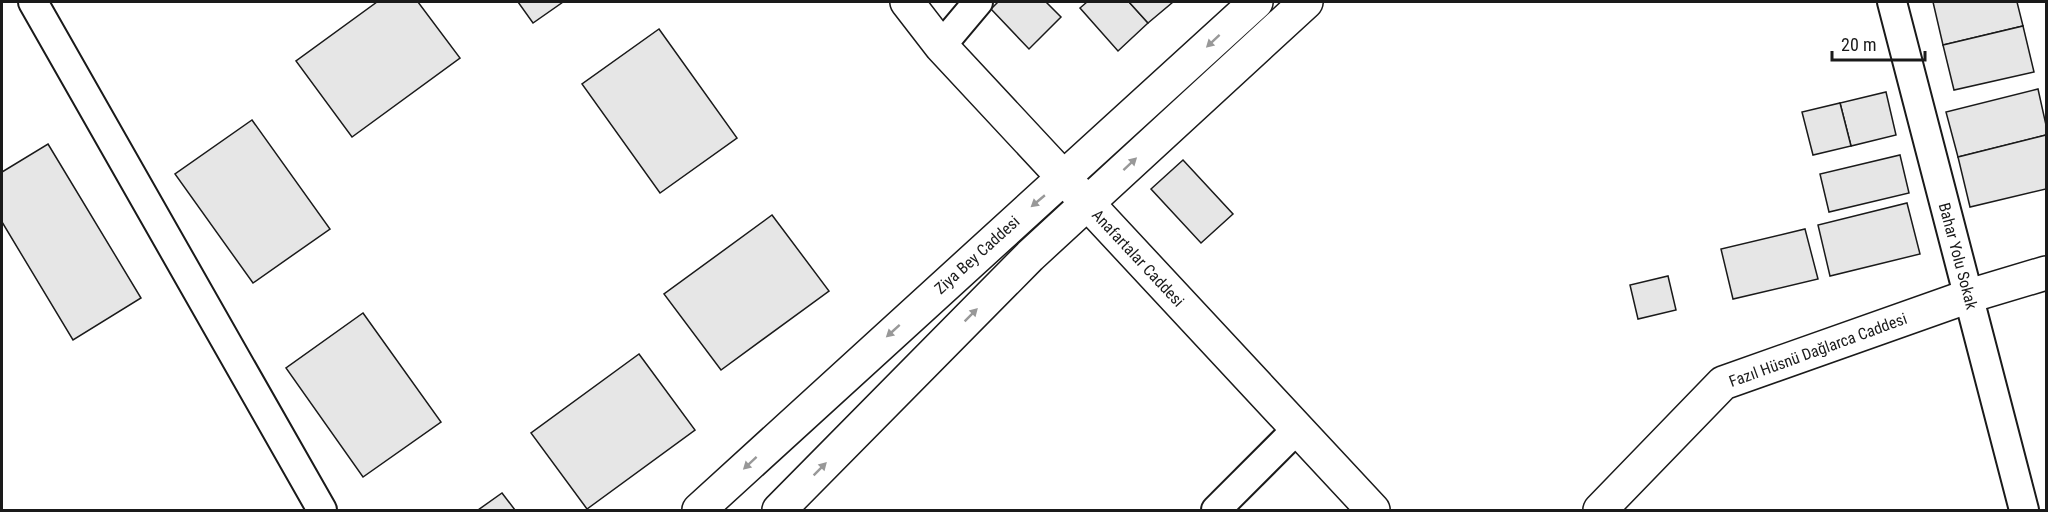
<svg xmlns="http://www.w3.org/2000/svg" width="2048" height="512" font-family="'Roboto Condensed',sans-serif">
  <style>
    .building { fill: #e6e6e6; stroke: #1a1a1a; stroke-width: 1.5 }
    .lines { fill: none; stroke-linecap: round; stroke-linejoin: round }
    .minor-casing { stroke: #1a1a1a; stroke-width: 32 }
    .tertiary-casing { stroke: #1a1a1a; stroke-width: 36 }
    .minor { stroke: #fff; stroke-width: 28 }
    .tertiary { stroke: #fff; stroke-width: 33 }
    .oneway { fill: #989898 }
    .labels { text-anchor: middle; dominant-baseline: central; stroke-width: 4.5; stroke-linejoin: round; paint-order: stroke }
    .street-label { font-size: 16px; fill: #1a1a1a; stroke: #fff }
  </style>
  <rect width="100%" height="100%" fill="#fff"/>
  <g class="building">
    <path d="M377,2H418L460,58L352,137L296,61Z"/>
    <path d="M518,2H563L533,23Z"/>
    <path d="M998,2H1046L1061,17L1029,49L991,9Z"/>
    <path d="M1087,2H1129L1148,23L1118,51L1080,8Z"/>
    <path d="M1129,2H1173L1148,23Z"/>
    <path d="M1933,2H2017L2023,26L1943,45Z"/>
    <path d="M2023,26L2034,72L1954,90L1943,45Z"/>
    <path d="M659,29L737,138L660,193L582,84Z"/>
    <path d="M2038,89L2046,125V135L1958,157L1946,112Z"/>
    <path d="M1886,92L1896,135L1851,146L1840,103Z"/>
    <path d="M1840,103L1851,146L1813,155L1802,112Z"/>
    <path d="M252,120L330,229L253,283L175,174Z"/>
    <path d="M2046,135V189L1970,207L1958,157Z"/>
    <path d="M48,144L141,298L73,340L2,222V172Z"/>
    <path d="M1900,155L1909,193L1829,212L1820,174Z"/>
    <path d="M1183,160L1233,214L1201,243L1151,189Z"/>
    <path d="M1907,203L1920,254L1830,276L1818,225Z"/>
    <path d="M772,215L829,291L721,370L664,294Z"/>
    <path d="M1805,229L1818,279L1733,299L1721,249Z"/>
    <path d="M1668,276L1676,310L1638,319L1630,285Z"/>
    <path d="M363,313L441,422L363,477L286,368Z"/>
    <path d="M639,354L695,430L587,509L531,433Z"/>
    <path d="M502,493L515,510H478Z"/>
  </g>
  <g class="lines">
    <defs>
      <g id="minor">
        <path d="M33,2L322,510"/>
        <path d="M1892,2L2024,510"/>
        <path d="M941,46L978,2"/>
        <path d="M1216,510L1297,429"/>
      </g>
      <g id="tertiary">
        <path d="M907,2L941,46L1373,510"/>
        <path d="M699,510L1256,2"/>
        <path d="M779,510L1030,256L1306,2"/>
        <path d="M1600,510L1723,383L1969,296L2046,273"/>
      </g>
    </defs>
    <use href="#minor" class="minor-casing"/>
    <use href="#tertiary" class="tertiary-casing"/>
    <use href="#minor" class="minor"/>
    <use href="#tertiary" class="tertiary"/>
  </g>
  <defs><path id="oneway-solid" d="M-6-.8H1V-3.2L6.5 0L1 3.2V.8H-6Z" transform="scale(1.5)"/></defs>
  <g class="oneway">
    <use href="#oneway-solid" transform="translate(1213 41) rotate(137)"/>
    <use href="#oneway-solid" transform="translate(1130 164) rotate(-43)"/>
    <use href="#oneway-solid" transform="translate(1038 201) rotate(140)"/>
    <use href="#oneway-solid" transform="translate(971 315) rotate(-45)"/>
    <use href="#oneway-solid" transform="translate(893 331) rotate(138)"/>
    <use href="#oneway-solid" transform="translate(750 463) rotate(137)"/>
    <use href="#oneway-solid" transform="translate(820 469) rotate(-45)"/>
  </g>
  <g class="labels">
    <g class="street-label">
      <text transform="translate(977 255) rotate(-42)">Ziya Bey Caddesi</text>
      <text transform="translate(1958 256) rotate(75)">Bahar Yolu Sokak</text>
      <text transform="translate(1138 258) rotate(47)">Anafartalar Caddesi</text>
      <text transform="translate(1818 350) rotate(-20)">Fazıl Hüsnü Dağlarca Caddesi</text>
    </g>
  </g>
  <rect width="2048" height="512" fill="none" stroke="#1a1a1a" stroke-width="6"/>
  <path d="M1832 51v9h93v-9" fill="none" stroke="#1a1a1a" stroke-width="3"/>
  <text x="1841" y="51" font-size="18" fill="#1a1a1a" stroke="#ffffff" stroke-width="4.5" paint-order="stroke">20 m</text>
</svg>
